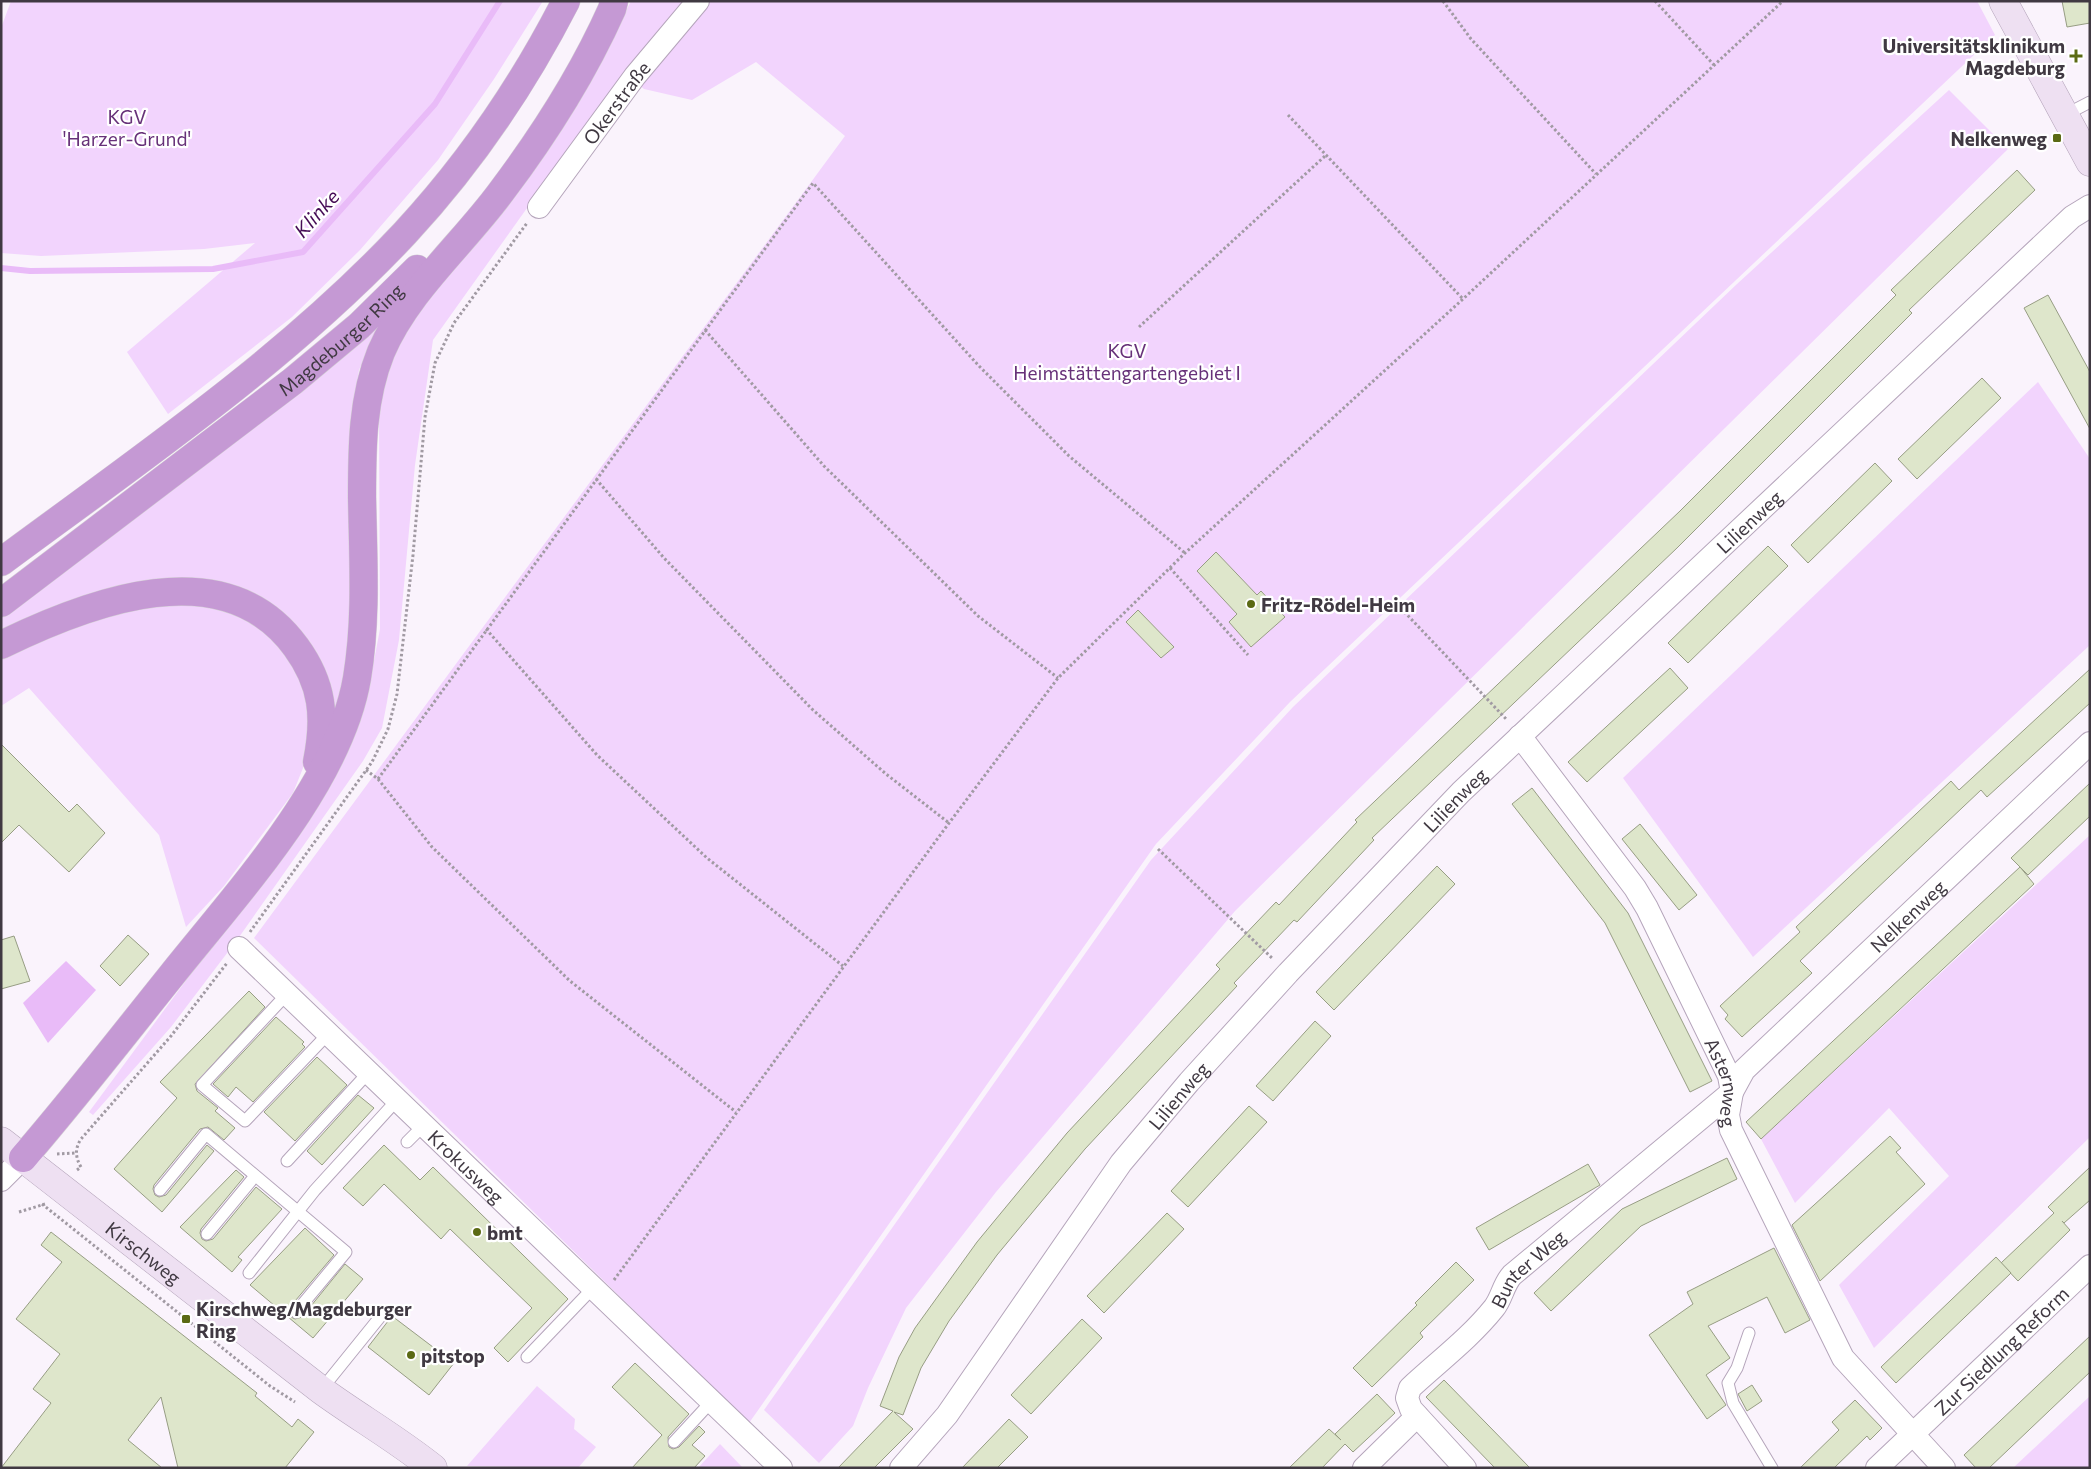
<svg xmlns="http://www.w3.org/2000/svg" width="2091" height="1469" font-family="Commissioner,sans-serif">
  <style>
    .green { fill: #f2d4fd }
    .water { fill: #e9bbf8 }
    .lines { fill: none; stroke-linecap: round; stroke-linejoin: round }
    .stream { stroke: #e9bbf8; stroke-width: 6 }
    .building { fill: #dee6cb; stroke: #979d84 }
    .lane-casing { stroke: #b5a5bb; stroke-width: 13 }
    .street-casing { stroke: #b5a5bb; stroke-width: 24 }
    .secondary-casing { stroke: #b5a5bb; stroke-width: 29 }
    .highway-casing { stroke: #d5d3d5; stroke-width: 29 }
    .path { stroke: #a19aa3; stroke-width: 3; stroke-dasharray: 2.5 2.5; stroke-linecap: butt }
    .lane { stroke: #fff; stroke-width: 11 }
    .street { stroke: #fff; stroke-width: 22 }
    .secondary { stroke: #eee0f2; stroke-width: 28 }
    .highway { stroke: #c599d4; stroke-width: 28 }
    .poi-dot { fill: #5b6a14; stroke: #fff; stroke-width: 2 }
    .labels { text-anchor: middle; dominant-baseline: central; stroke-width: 4.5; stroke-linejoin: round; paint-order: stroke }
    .poi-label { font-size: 19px; font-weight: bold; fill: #403942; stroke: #fff; text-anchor: start }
    .street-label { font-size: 19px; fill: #403942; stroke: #fff }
    .park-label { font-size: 19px; fill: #673179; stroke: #fff }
    .water-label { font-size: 20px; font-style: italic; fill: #450c55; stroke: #fff }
  </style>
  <rect width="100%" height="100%" fill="#faf3fc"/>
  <g class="green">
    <path d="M11,1H543L494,79L438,160L360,250L292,317L168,414L127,352L255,243L204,249L41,256L1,253V28Z"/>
    <path d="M631,1H1977L1995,35L1290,702L1156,844L749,1423L254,938L845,136L756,62L692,100L644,89L624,72L433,340L415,465L399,640L382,728L363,761L237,940L171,1027L93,1115L89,1112L260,880L372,671L380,629L379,415L385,374L408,328L615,32Z"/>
    <path d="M1949,90L2008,149L1235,911L996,1192L906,1308L868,1388L853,1426L819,1463L764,1410L1151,860L1293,707L1737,284Z"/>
    <path d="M379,325L359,370L353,407L349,658L338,713L239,590L1,634V618L286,403Z"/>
    <path d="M2038,382L2090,459V645L1753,957L1623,778Z"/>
    <path d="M173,603L219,607L262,627L291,662L305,690L310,721L303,768L293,793L224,886L186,927L159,835L29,688L1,706V657L44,639L123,611Z"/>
    <path d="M2090,835V1137L1874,1348L1839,1285L1949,1176L1889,1108L1795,1203L1761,1139Z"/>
    <path d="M537,1386L575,1419L574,1429L596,1447L578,1468L467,1466Z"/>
    <path d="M2090,1396V1468H2013Z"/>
    <path d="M720,1444L743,1468H698Z"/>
  </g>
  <path class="water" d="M66,961L96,990L48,1043L23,1003Z"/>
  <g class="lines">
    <path class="stream" d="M1,268L30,271L213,269L303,252L435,104L500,1"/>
  </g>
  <g class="building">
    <path d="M2062,1H2090V23L2067,27Z"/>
    <path d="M2017,170L2035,190L1909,310L1912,313L1677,548L1372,838L1374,840L1297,922L1294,920L1234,983L1237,986L1085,1149L997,1255L949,1321L921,1368L903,1415L894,1412L913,1429L874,1468H838L893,1411L880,1406L899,1357L915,1328L977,1242L1067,1133L1220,969L1216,965L1276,902L1279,905L1357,822L1355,820L1680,511L1896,295L1891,290Z"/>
    <path d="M2048,295L2090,372V429L2024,308Z"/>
    <path d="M1982,378L2001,398L1917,479L1898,459Z"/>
    <path d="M1875,463L1892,481L1808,563L1791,545Z"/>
    <path d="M1768,546L1788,566L1688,663L1668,643Z"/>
    <path d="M1216,552L1257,595L1261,591L1285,617L1251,647L1229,622L1237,614L1197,571Z"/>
    <path d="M1138,610L1174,647L1161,658L1126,622Z"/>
    <path d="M1670,668L1688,688L1587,782L1568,762Z"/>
    <path d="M2090,669V703L1987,797L1981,790L1800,961L1812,973L1742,1037L1725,1019L1728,1015L1720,1006L1800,932L1796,927L1951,781L1959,790Z"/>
    <path d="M1,744L69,812L77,804L105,833L69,872L19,825L1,843Z"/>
    <path d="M2090,783V816L2028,875L2011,858Z"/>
    <path d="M1532,788L1628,913L1712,1081L1690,1092L1605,923L1512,804Z"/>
    <path d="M1640,824L1697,895L1679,910L1622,839Z"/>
    <path d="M1437,866L1455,884L1334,1010L1316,992Z"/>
    <path d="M2020,867L2034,884L1761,1139L1746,1122Z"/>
    <path d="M128,935L149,954L120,986L100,966Z"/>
    <path d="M14,936L30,981L1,989V940Z"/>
    <path d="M249,991L265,1007L195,1084L197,1091L218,1108L215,1111L235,1128L224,1140L208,1127L200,1129L154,1185L153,1189L155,1195L159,1197L166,1195L207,1145L214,1151L162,1212L114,1169L177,1098L160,1082Z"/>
    <path d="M276,1017L304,1042L302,1044L305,1047L253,1102L236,1087L228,1097L213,1084Z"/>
    <path d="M1315,1021L1331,1036L1273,1101L1256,1086Z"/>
    <path d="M317,1057L347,1085L295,1141L264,1112Z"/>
    <path d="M358,1095L374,1108L322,1165L307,1151Z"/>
    <path d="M1249,1106L1267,1122L1188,1207L1171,1191Z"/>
    <path d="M1890,1136L1901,1148L1896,1152L1925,1184L1820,1281L1792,1225Z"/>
    <path d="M384,1145L420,1180L433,1167L568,1299L508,1362L494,1348L532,1308L450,1229L441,1239L384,1184L363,1206L343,1188Z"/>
    <path d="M1727,1158L1737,1179L1641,1226L1551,1311L1534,1293L1622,1209Z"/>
    <path d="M1588,1164L1600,1185L1489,1250L1476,1228Z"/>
    <path d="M2090,1167V1200L2064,1223L2062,1221L2070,1230L2018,1281L2001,1263L2054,1213L2048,1207Z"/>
    <path d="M236,1170L244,1177L201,1229L200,1233L202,1239L206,1241L213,1239L256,1187L282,1209L238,1257L242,1260L232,1272L180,1227Z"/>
    <path d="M1167,1213L1184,1229L1104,1313L1087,1296Z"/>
    <path d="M305,1228L334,1255L290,1307L289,1311L291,1317L295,1319L302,1317L345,1264L363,1279L313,1338L250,1285Z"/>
    <path d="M51,1232L257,1393L255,1396L292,1427L298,1419L314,1432L285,1468H178L161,1397L128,1440L162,1468H1L51,1403L33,1389L60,1354L16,1319L62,1262L41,1245Z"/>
    <path d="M1774,1248L1810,1320L1785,1333L1767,1297L1708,1326L1730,1358L1706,1375L1726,1405L1707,1419L1649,1335L1693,1304L1687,1292Z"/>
    <path d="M1996,1257L2011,1273L1896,1383L1881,1367Z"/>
    <path d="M1456,1262L1474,1280L1420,1333L1423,1337L1372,1387L1353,1368L1417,1305L1415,1303Z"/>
    <path d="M392,1316L454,1363L429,1395L368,1347Z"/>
    <path d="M1082,1319L1102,1338L1031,1414L1011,1395Z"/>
    <path d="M2090,1336V1372L1989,1468H1976L1964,1455Z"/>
    <path d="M635,1363L689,1414L668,1437L669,1447L673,1449L679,1447L699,1426L705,1432L692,1445L705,1456L694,1468H632L662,1435L612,1387Z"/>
    <path d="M1444,1380L1530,1468H1495L1426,1397Z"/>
    <path d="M1752,1385L1762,1401L1747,1411L1738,1394Z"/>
    <path d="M1377,1394L1395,1413L1353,1452L1345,1444L1322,1468H1289L1329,1429L1341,1440L1335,1434Z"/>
    <path d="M1855,1400L1882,1428L1870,1440L1867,1436L1834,1468H1800L1839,1430L1832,1422Z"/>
    <path d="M1009,1419L1028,1437L997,1468H962Z"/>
  </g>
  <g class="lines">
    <defs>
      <g id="lane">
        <path d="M2065,115L2090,102"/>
        <path d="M286,995L202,1085L245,1121L327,1035"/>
        <path d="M407,1142L423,1126"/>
        <path d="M287,1161L368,1073"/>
        <path d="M160,1190L206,1134L346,1252L296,1312"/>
        <path d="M207,1234L255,1176"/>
        <path d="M249,1273L315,1190L396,1101"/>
        <path d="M1749,1333L1737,1368L1728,1383L1733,1403L1772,1468"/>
        <path d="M527,1357L593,1288"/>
        <path d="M321,1390L384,1312"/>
        <path d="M674,1442L711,1402"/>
      </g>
      <g id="street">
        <path id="s1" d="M539,207L635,76L698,1"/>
        <path id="s2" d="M1520,736L1635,888L1647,908L1729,1076L1732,1092L1728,1115L1731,1130L1843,1358L1944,1468"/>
        <path id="s3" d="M239,948L781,1468"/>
        <path d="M1,1180L23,1158"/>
        <path id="s4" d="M901,1468L947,1415L1121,1163L1189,1082L1288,973L1461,792L2072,217L2090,206"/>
        <path d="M1364,1468L1417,1416"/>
        <path id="s5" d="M1465,1468L1411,1409L1407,1398L1410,1388C1438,1362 1470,1338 1494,1308C1502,1298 1503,1285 1512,1275L1732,1092L1744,1070L2090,743"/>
        <path id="s6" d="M1877,1468L2090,1266"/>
      </g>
      <g id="secondary">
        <path d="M2003,1L2090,162"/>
        <path id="s7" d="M1,1141L321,1390C358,1417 397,1439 433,1468"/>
      </g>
      <g id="highway">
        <path d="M1,562C140,459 286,360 405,233C469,164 523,85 566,1"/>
        <path id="s8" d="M1,603L293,381L359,326L417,269"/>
        <path d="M1,645C89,602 225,549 296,647C323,684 326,717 317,762"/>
        <path d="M23,1158C74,1099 122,1037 171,976C237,893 339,784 357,678C367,618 363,557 362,497C362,448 362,399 381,352C407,291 462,245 501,192C544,135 583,74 612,9L614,1"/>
      </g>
    </defs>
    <use href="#lane" class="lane-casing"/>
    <use href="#street" class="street-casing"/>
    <use href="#secondary" class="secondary-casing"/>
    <use href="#highway" class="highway-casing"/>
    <g class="path">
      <path d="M1443,1L1471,39L1596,174"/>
      <path d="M1655,1L1714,65"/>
      <path d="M1288,115L1463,299"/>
      <path d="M1139,327L1325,156"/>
      <path d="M705,330L824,466L978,616L1058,678"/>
      <path d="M596,479L664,558L813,710L886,774L949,823"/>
      <path d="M1170,568L1248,655"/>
      <path d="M1394,601L1507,720"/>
      <path d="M486,629L597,755L707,858L843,966"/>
      <path d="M366,770L378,779L432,847L570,981L736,1112"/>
      <path d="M378,779L813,183L979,366L1069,456L1185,553"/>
      <path d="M1158,849L1273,959"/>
      <path d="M250,932L372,762L388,729L397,694L413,555L425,417L435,363L454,323L527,223"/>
      <path d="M57,1154L76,1153"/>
      <path d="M77,1170L81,1167C75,1157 75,1148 81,1139L171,1036L227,963"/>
      <path d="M42,1204L270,1386L295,1402"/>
      <path d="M19,1212L45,1204"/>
      <path d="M614,1280L949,823L1058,678L1185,553L1463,299L1783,1"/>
    </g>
    <use href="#lane" class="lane"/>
    <use href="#street" class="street"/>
    <use href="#secondary" class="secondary"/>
    <use href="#highway" class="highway"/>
  </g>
  <g class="poi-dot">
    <path d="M2073.5 48.5h5v5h5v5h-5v5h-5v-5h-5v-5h5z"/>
    <rect x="2052" y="133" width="10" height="10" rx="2.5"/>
    <circle cx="1251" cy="604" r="5"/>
    <circle cx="477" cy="1232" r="5"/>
    <rect x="181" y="1314" width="10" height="10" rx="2.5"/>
    <circle cx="411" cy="1355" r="5"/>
  </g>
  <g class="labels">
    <g class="poi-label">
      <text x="2065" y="45" text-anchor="end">Universitätsklinikum<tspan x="2065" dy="22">Magdeburg</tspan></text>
      <text x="2047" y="138" text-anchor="end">Nelkenweg</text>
      <text x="1261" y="604">Fritz-Rödel-Heim</text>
      <text x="487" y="1232">bmt</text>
      <text x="196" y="1308">Kirschweg/Magdeburger<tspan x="196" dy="22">Ring</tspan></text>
      <text x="421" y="1355">pitstop</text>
    </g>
    <g class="street-label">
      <text stroke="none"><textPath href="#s1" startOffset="130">Okerstraße</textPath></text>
      <text stroke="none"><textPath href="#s8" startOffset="430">Magdeburger Ring</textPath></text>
      <text stroke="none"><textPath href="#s4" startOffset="1275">Lilienweg</textPath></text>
      <text stroke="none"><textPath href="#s4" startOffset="870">Lilienweg</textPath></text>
      <text stroke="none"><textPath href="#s5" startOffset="792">Nelkenweg</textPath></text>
      <text stroke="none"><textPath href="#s2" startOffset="406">Asternweg</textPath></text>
      <text stroke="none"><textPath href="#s4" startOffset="465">Lilienweg</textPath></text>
      <text stroke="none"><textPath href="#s3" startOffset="315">Krokusweg</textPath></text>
      <text stroke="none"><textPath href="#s7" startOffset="181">Kirschweg</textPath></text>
      <text stroke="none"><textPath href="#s5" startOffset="271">Bunter Weg</textPath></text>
      <text stroke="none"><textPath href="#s6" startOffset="171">Zur Siedlung Reform</textPath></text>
    </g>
    <g class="park-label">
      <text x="127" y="116">KGV<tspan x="127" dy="22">'Harzer-Grund'</tspan></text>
      <text x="1127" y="350">KGV<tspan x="1127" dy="22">Heimstättengartengebiet I</tspan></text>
    </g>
    <g class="water-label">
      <text transform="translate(316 213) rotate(-48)">Klinke</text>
    </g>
  </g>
  <rect width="2091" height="1469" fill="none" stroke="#403942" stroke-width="5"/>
</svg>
